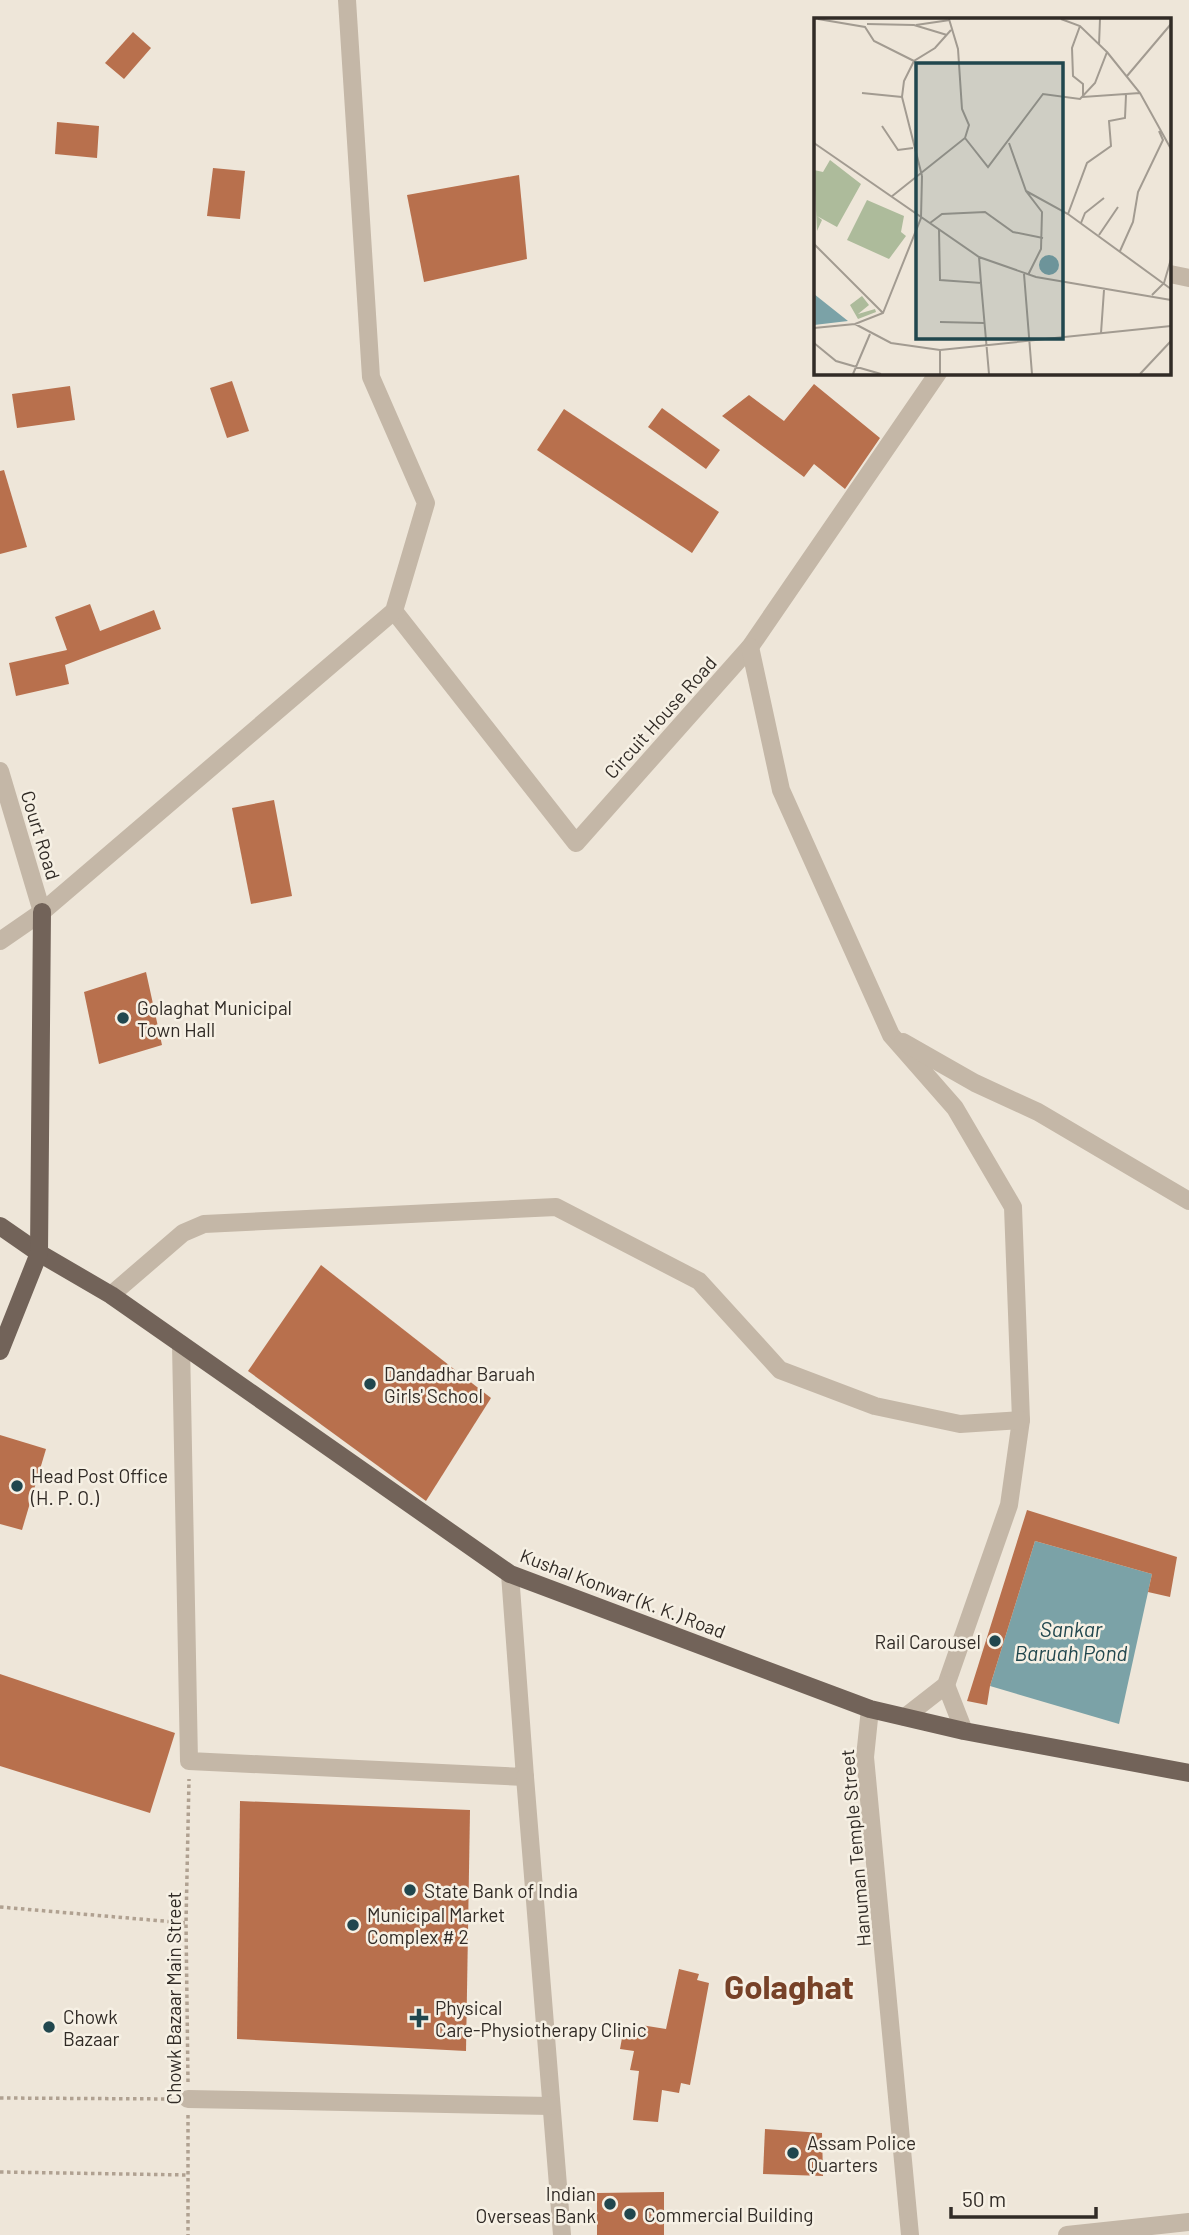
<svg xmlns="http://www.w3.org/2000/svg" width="1189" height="2235" font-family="Barlow,sans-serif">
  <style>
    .water { fill: #7ba2a7 }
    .building { fill: #b8704d }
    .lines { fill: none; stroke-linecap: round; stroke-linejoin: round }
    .path { stroke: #b0a191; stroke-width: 3.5; stroke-dasharray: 3.5 3.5; stroke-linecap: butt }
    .minor { stroke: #c4b7a7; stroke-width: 18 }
    .major { stroke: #726359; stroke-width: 18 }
    .poi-dot { fill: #21474e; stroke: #f6f0e4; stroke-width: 2.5 }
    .labels { text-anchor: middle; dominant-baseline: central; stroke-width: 5; stroke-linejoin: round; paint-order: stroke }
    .street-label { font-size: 19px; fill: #312b26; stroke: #f6f0e4 }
    .poi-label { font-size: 19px; fill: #312b26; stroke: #f6f0e4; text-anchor: start }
    .water-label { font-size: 21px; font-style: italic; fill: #21474e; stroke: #f6f0e4 }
    .town-label { font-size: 33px; font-weight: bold; fill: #774228; stroke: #f6f0e4 }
    .inset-road { fill: none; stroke: #a29b91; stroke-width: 2 }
    .view { fill: #21474e; fill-opacity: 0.15; stroke: #21474e; stroke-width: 3.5 }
    .inset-edge { fill: none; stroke: #312b26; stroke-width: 3.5 }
  </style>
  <rect width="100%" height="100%" fill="#eee6d9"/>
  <path class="water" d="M1035,1541L1152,1574L1119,1724L990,1686Z"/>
  <g class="building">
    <path d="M133,32L151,48L124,79L105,63Z"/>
    <path d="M57,122L99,126L97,158L55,154Z"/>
    <path d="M213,168L245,171L240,219L207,216Z"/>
    <path d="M519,175L527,259L424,282L407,195Z"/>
    <path d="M232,381L249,431L227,438L210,388Z"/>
    <path d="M814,384L880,438L845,489L814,464L804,477L722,416L749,395L784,421Z"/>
    <path d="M70,386L75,420L17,428L12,394Z"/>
    <path d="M662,408L720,450L706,469L648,427Z"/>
    <path d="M564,409L719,512L692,553L537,450Z"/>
    <path d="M4,470L27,547L0,554V471Z"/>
    <path d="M90,604L100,631L154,610L161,629L65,665L69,684L16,696L9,663L67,650L55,617Z"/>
    <path d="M274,800L292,896L251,904L232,808Z"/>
    <path d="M146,972L162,1045L99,1064L84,992Z"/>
    <path d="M321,1265L491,1398L426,1501L248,1371Z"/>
    <path d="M0,1435L46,1449L22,1530L0,1524Z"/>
    <path d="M1027,1510L1177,1557L1170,1597L1148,1592L1152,1574L1035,1541L990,1686L987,1705L967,1701Z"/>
    <path d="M0,1674L175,1733L150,1813L0,1766Z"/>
    <path d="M240,1801L470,1810L466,2051L237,2039Z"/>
    <path d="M679,1969L699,1974L697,1980L709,1983L690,2085L681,2083L679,2093L662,2090L658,2122L633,2120L639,2071L630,2070L634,2051L620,2049L624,2027L640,2030L641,2025L666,2029Z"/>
    <path d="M765,2129L822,2133L823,2176L763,2174Z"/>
    <path d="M664,2192V2235H597V2193Z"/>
  </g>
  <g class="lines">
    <g class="path">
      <path d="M0,1907L186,1923"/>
      <path d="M188,2082L186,1923L189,1779"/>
      <path d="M0,2098L173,2099"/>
      <path d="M188,2115V2235"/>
      <path d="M0,2172L188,2175"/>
    </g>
    <g class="minor">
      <path d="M1170,274L1189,278"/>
      <path d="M394,611L576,843L750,647L938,373"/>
      <path d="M750,647L781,790L891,1035L955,1108L1013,1207L1021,1420L1009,1505L946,1685L905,1717"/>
      <path d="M0,771L42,912"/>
      <path d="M0,941L42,912L394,611L426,503L371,377L347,0"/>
      <path d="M903,1042L975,1083L1038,1112L1189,1201"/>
      <path d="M111,1295L183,1233L204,1224L556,1207L699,1281L780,1370L875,1406L960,1424L1021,1420"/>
      <path d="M181,1344L189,1761L525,1777L510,1574"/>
      <path d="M946,1685L964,1731"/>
      <path d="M870,1709L865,1757L910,2235"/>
      <path d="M525,1777L562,2235"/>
      <path d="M188,2099L551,2106"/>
      <path d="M1067,2235L1189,2222"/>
    </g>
    <g class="major">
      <path d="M0,1226L39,1253L111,1295L510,1574L870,1709L964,1731L1189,1773"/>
      <path d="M0,1351L39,1253L42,912"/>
    </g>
  </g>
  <g class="poi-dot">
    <circle cx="123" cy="1018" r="7"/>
    <circle cx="370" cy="1384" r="7"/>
    <circle cx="17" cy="1486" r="7"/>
    <circle cx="995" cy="1641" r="7"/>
    <circle cx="410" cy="1890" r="7"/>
    <circle cx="353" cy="1925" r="7"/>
    <path d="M415.5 2007.5h7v7h7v7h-7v7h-7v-7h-7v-7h7z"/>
    <circle cx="49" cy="2027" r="7"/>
    <circle cx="793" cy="2153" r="7"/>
    <circle cx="610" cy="2204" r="7"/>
    <circle cx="630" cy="2214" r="7"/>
  </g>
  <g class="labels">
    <g class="street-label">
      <text transform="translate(660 717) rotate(-48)">Circuit House Road</text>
      <text transform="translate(41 835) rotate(73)">Court Road</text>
      <text transform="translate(623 1593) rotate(21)">Kushal Konwar (K. K.) Road</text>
      <text transform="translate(855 1848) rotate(-95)">Hanuman Temple Street</text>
      <text transform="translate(173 1998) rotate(-90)">Chowk Bazaar Main Street</text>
    </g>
    <g class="poi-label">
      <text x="137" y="1007">Golaghat Municipal<tspan x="137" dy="22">Town Hall</tspan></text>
      <text x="384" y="1373">Dandadhar Baruah<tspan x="384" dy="22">Girls' School</tspan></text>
      <text x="31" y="1475">Head Post Office<tspan x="31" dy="22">(H. P. O.)</tspan></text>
      <text x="981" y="1641" text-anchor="end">Rail Carousel</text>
      <text x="424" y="1890">State Bank of India</text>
      <text x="367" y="1914">Municipal Market<tspan x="367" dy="22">Complex # 2</tspan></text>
      <text x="435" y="2007">Physical<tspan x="435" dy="22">Care-Physiotherapy Clinic</tspan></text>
      <text x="63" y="2016">Chowk<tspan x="63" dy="22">Bazaar</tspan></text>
      <text x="807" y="2142">Assam Police<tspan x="807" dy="22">Quarters</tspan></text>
      <text x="596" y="2193" text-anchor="end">Indian<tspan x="596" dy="22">Overseas Bank</tspan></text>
      <text x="644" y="2214">Commercial Building</text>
    </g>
    <g class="water-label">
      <text x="1071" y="1628">Sankar<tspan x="1071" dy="24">Baruah Pond</tspan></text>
    </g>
    <g class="town-label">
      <text x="789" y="1986">Golaghat</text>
    </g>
  </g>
  <g transform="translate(814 18)">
    <rect width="357" height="357" fill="#eee6d9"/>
    <path d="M16,142L47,166L23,209L3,198L8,202L3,213L0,152L9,154ZM53,182L90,198L87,214L92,218L75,241L33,222ZM48,278L55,287L44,296L61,291L62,294L44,301L36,287Z" fill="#adbb9b"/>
    <path d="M225 247a10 10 0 1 1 20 0a10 10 0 1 1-20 0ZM0,276L34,303L0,307Z" fill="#7ba2a7"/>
    <path class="inset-road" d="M4,1L51,9L60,23L100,43M53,6L100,7L133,17M102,7L136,2M266,8L258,30L259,58L269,66V79L326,75M285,27L286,1M293,34L326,75L357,131M313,58L357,6M48,75L88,79M68,108L84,132L99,130M151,120L174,149L229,76L266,81L281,65L293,34L266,8L247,1M0,125L165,239L222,259L357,282M195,125L212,173L228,194L227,231L214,257M108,158L88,79L90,63L100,43L121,30L137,12M212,173L254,196L357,271M77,179L151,120L155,107L148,91L144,31L135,1M254,196L273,145L297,128L295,103L311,100L312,77M116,205L128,196L171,194L199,214L229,220M267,205L271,195L290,180M125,212L126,262L167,265L165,239M285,217L304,189M0,226L69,295M306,233L319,204L324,174L349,122L345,113M210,256L218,356M167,265L175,356M338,277L350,265L357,241M126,304L170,305M41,306L77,325L126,332L357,308M0,310L41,306L69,295L107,200L108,158M287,315L290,272M0,325L22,343L67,356M126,332V356M39,356L56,316M326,356L357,323"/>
    <path class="view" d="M102,45H249V321H102Z"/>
    <rect width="357" height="357" class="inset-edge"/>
  </g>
  <path d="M951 2207v10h145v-10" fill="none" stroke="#312b26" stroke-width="3.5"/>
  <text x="962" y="2207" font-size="21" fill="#312b26" stroke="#f6f0e4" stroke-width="5" paint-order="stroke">50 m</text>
</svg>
